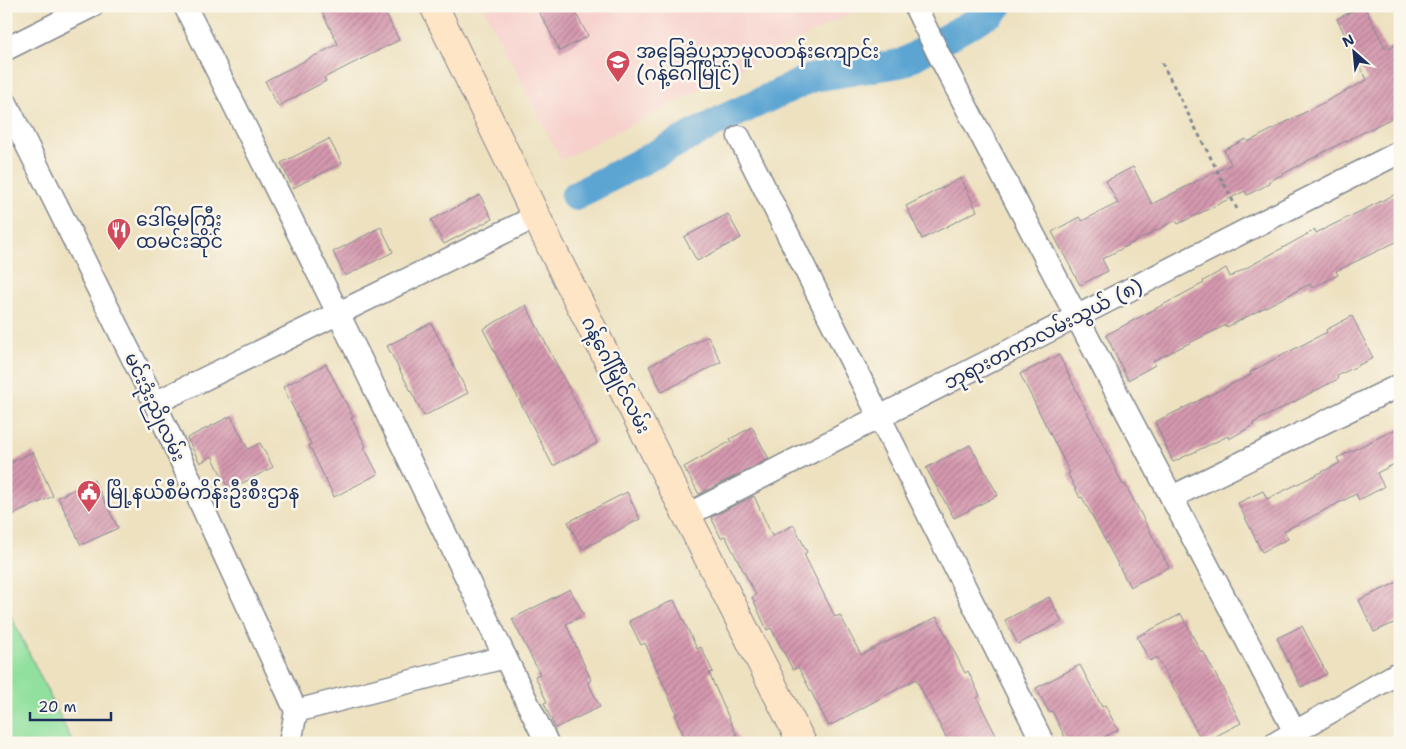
<svg xmlns="http://www.w3.org/2000/svg" width="1406" height="749" font-family="'Shantell Sans','Noto Sans Myanmar',sans-serif">
  <style>
    .built { fill: #f7d0cc }
    .garden { fill: #91e09e; stroke: #56887e }
    .lines { fill: none; stroke-linecap: round; stroke-linejoin: round }
    .canal { stroke: #5ca5d3; stroke-width: 29 }
    .building { fill: url(#building-hatch) }
    .street-casing { stroke: #84888f; stroke-width: 25 }
    .secondary-casing { stroke: #84888f; stroke-width: 30 }
    .path { stroke: #84888f; stroke-width: 3; stroke-dasharray: 4 4; stroke-linecap: butt }
    .street { stroke: #fff; stroke-width: 22 }
    .secondary { stroke: #fde5c5; stroke-width: 28 }
    .labels { text-anchor: middle; dominant-baseline: central; stroke-width: 5; stroke-linejoin: round; paint-order: stroke }
    .poi-label { font-size: 19px; fill: #1b2f5e; stroke: #fbf7ec; text-anchor: start }
    .street-label { font-size: 19px; fill: #1b2f5e; stroke: #fbf7ec }
  </style>
  <defs>
    <pattern id="building-hatch" width="6" height="6" patternUnits="userSpaceOnUse" patternTransform="scale(1.25)"><rect width="6" height="6" fill="#d699af"/><path d="M-1 1l2-2M0 6l6-6M5 7l2-2" fill="none" stroke="#ad7d92"/></pattern>
  </defs>
  <rect width="100%" height="100%" fill="#fbf7ec"/>
  <filter id="ink" filterUnits="userSpaceOnUse"><feTurbulence type="fractalNoise" baseFrequency=".02" numOctaves="2"/><feDisplacementMap in="SourceGraphic" scale="10" xChannelSelector="R" yChannelSelector="G"/><feConvolveMatrix kernelMatrix="1 2 1 2 8 2 1 2 1" color-interpolation-filters="sRGB"/></filter>
  <filter id="wash" filterUnits="userSpaceOnUse"><feTurbulence type="fractalNoise" baseFrequency=".0096" numOctaves="4" result="noise"/><feDisplacementMap in="SourceGraphic" scale="20" xChannelSelector="R" yChannelSelector="G"/><feGaussianBlur stdDeviation="1.12" result="paint"/><feColorMatrix in="noise" values="0 0 0 0 0 0 0 0 0 0 0 0 0 0 0 0 0 1.4 0 .05"/><feComposite in="paint" operator="in"/></filter>
  <g filter="url(#wash)">
    <rect width="100%" height="100%" fill="#ede1c0"/>
    <path class="built" d="M483,6H865L561,160Z"/>
    <path class="garden" d="M6,606L73,743H6Z"/>
    <g class="lines">
      <path class="canal" d="M575,196L723,119L811,78L902,63L992,12L998,6"/>
    </g>
    <g id="blocks">
      <g class="building">
        <path d="M319,6H382L399,40L324,78L326,81L278,106L265,81L338,44Z"/>
        <path d="M536,6H572L588,36L560,51Z"/>
        <path d="M1362,6H1364L1386,49L1400,43V114L1328,150L1268,182L1269,184L1247,195L1245,191L1178,224L1176,220L1102,259L1108,271L1080,285L1052,232L1079,217L1082,221L1118,203L1106,181L1133,167L1152,204L1231,164L1224,150L1246,139L1248,142L1367,80L1337,19Z"/>
        <path d="M329,139L342,163L293,188L281,163Z"/>
        <path d="M961,178L977,211L922,239L906,206Z"/>
        <path d="M1400,192V240L1336,271L1338,275L1312,288L1310,284L1227,327L1226,325L1153,361L1155,365L1128,380L1106,335L1204,283L1203,281L1226,268L1230,277L1315,230L1316,233Z"/>
        <path d="M480,195L492,219L444,244L431,220Z"/>
        <path d="M728,214L741,238L697,261L684,237Z"/>
        <path d="M381,227L393,252L345,276L333,252Z"/>
        <path d="M526,305L597,443L553,466L483,329Z"/>
        <path d="M1352,316L1373,358L1337,376L1338,379L1253,423L1254,425L1229,439L1228,436L1173,462L1155,422L1251,375L1250,372L1327,332L1326,330Z"/>
        <path d="M431,323L468,393L424,416L387,346Z"/>
        <path d="M708,336L721,362L662,392L649,366Z"/>
        <path d="M1059,355L1123,485L1125,484L1169,567L1130,587L1082,497L1080,498L1068,474L1070,473L1020,374Z"/>
        <path d="M326,364L353,417L351,418L366,446L364,447L378,474L334,497L309,445L311,444L283,387Z"/>
        <path d="M231,416L248,449L260,443L273,467L229,490L212,456L200,463L187,438Z"/>
        <path d="M752,427L769,459L699,494L684,467L731,441L730,439Z"/>
        <path d="M1400,427V461L1377,473L1384,487L1359,500L1356,494L1284,531L1288,539L1262,552L1238,503L1263,491L1267,499L1340,463L1337,458Z"/>
        <path d="M970,445L998,495L954,518L926,468Z"/>
        <path d="M33,452L53,496L6,518V465Z"/>
        <path d="M94,480L118,528L81,545L58,497Z"/>
        <path d="M627,492L640,519L582,549L568,522Z"/>
        <path d="M754,496L772,536L794,525L807,552L804,554L835,617L840,615L861,655L937,617L965,673L968,671L980,696L977,698L1000,743H949L916,679L829,726L798,667L793,670L771,628L767,630L752,597L756,595L725,536L721,538L711,517Z"/>
        <path d="M1400,581V620L1374,632L1359,600Z"/>
        <path d="M570,589L584,615L566,624L591,680L588,682L600,707L555,728L544,703L547,702L535,676L540,674L512,619Z"/>
        <path d="M1049,597L1062,622L1018,644L1005,620Z"/>
        <path d="M674,600L697,649L701,647L713,672L709,673L740,743H687L675,716L677,715L645,643L641,645L629,621Z"/>
        <path d="M1181,614L1201,652L1203,651L1241,723L1203,743L1157,657L1150,661L1137,637Z"/>
        <path d="M1302,626L1327,674L1301,687L1277,638Z"/>
        <path d="M1080,665L1102,707L1105,705L1118,730L1093,743H1068L1052,711L1049,712L1036,688Z"/>
      </g>
    </g>
  </g>
  <g filter="url(#ink)">
    <use href="#blocks" fill-opacity="0" stroke="#84888f" stroke-width="1"/>
    <g class="lines">
      <defs>
        <g id="street">
          <path d="M185,6L338,313L547,743"/>
          <path d="M915,6L939,55L1295,732"/>
          <path d="M6,49L92,6"/>
          <path d="M6,103L152,397L296,711L290,743"/>
          <path d="M739,137L1043,743"/>
          <path d="M155,403L537,216"/>
          <path d="M1172,497L1400,385"/>
          <path d="M687,515L1400,152"/>
          <path d="M296,711L505,657"/>
          <path d="M1276,743L1400,672"/>
        </g>
        <path id="secondary" d="M434,6L551,247L802,743"/>
      </defs>
      <use href="#street" class="street-casing"/>
      <use href="#secondary" class="secondary-casing"/>
      <path class="path" d="M1162,63L1237,209"/>
      <use href="#street" class="street"/>
      <use href="#secondary" class="secondary"/>
    </g>
  </g>
  <defs>
    <symbol id="school-pin" viewBox="-11 -11 22 30"><path d="M0 17L-7.5 6A9.5 9.5 0 1 1 7.5 6Z" fill="#d1495b" stroke="#fbf7ec"/><path d="M0-5L7-2L0 1L-7-2ZM-4 1L0 2.5L4 1V4Q0 6-4 4Z" fill="#fff"/></symbol>
    <symbol id="restaurant-pin" viewBox="-11 -11 22 30"><path d="M0 17L-7.5 6A9.5 9.5 0 1 1 7.5 6Z" fill="#d1495b" stroke="#fbf7ec"/><path d="M-5-6h1v4h1v-4h1v4h1v-4h1v5L-1.5 .5V6h-2V.5L-5-1ZM5-6V6H3V1.5H1.5Q1.5-4 5-6Z" fill="#fff"/></symbol>
    <symbol id="civic-pin" viewBox="-11 -11 22 30"><path d="M0 17L-7.5 6A9.5 9.5 0 1 1 7.5 6Z" fill="#d1495b" stroke="#fbf7ec"/><path d="M-.6-6.5H3V-4.5H.6V-3L4-1V1h2V6H-6V1h2V-1L-.6-3ZM-1.2 2.5V6h2.4V2.5Z" fill="#fff"/></symbol>
  </defs>
  <g fill-rule="evenodd">
    <use href="#school-pin" x="604" y="48" width="28" height="38"/>
    <use href="#restaurant-pin" x="105" y="216" width="28" height="38"/>
    <use href="#civic-pin" x="75" y="478" width="28" height="38"/>
  </g>
  <g class="labels">
    <g class="poi-label">
      <text x="636" y="51">အခြေခံပညာမူလတန်းကျောင်း<tspan x="636" dy="22">(ဂန့်ဂေါ်မြိုင်)</tspan></text>
      <text x="136" y="219">ဒေါ်မေကြီး<tspan x="136" dy="22">ထမင်းဆိုင်</tspan></text>
      <text x="106" y="492">မြို့နယ်စီမံကိန်းဦးစီးဌာန</text>
    </g>
    <g class="street-label">
      <text transform="translate(1043 334) rotate(-27)">ဘုရားတကာလမ်းသွယ် (၈)</text>
      <text transform="translate(616 375) rotate(63)">ဂန့်ဂေါ်မြိုင်လမ်း</text>
      <text transform="translate(155 407) rotate(65)">မင်းဒုံးညိုလမ်း</text>
    </g>
  </g>
  <rect width="1406" height="749" fill="none" stroke="#fbf7ec" stroke-width="25"/>
  <g transform="translate(1354 52) rotate(333)" stroke="#fbf7ec" stroke-width="4" paint-order="stroke">
  <path d="M0-4L9 19L0 12L-9 19Z" fill="#1b2f5e"/>
  <text y="-8" font-size="14" font-weight="bold" text-anchor="middle" fill="#1b2f5e">N</text>
  </g>
  <path d="M30 712v8h81v-8" fill="none" stroke="#1b2f5e" stroke-width="2.5"/>
  <text x="38" y="712" font-size="15" fill="#1b2f5e" stroke="#fbf7ec" stroke-width="4" paint-order="stroke">20 m</text>
</svg>
